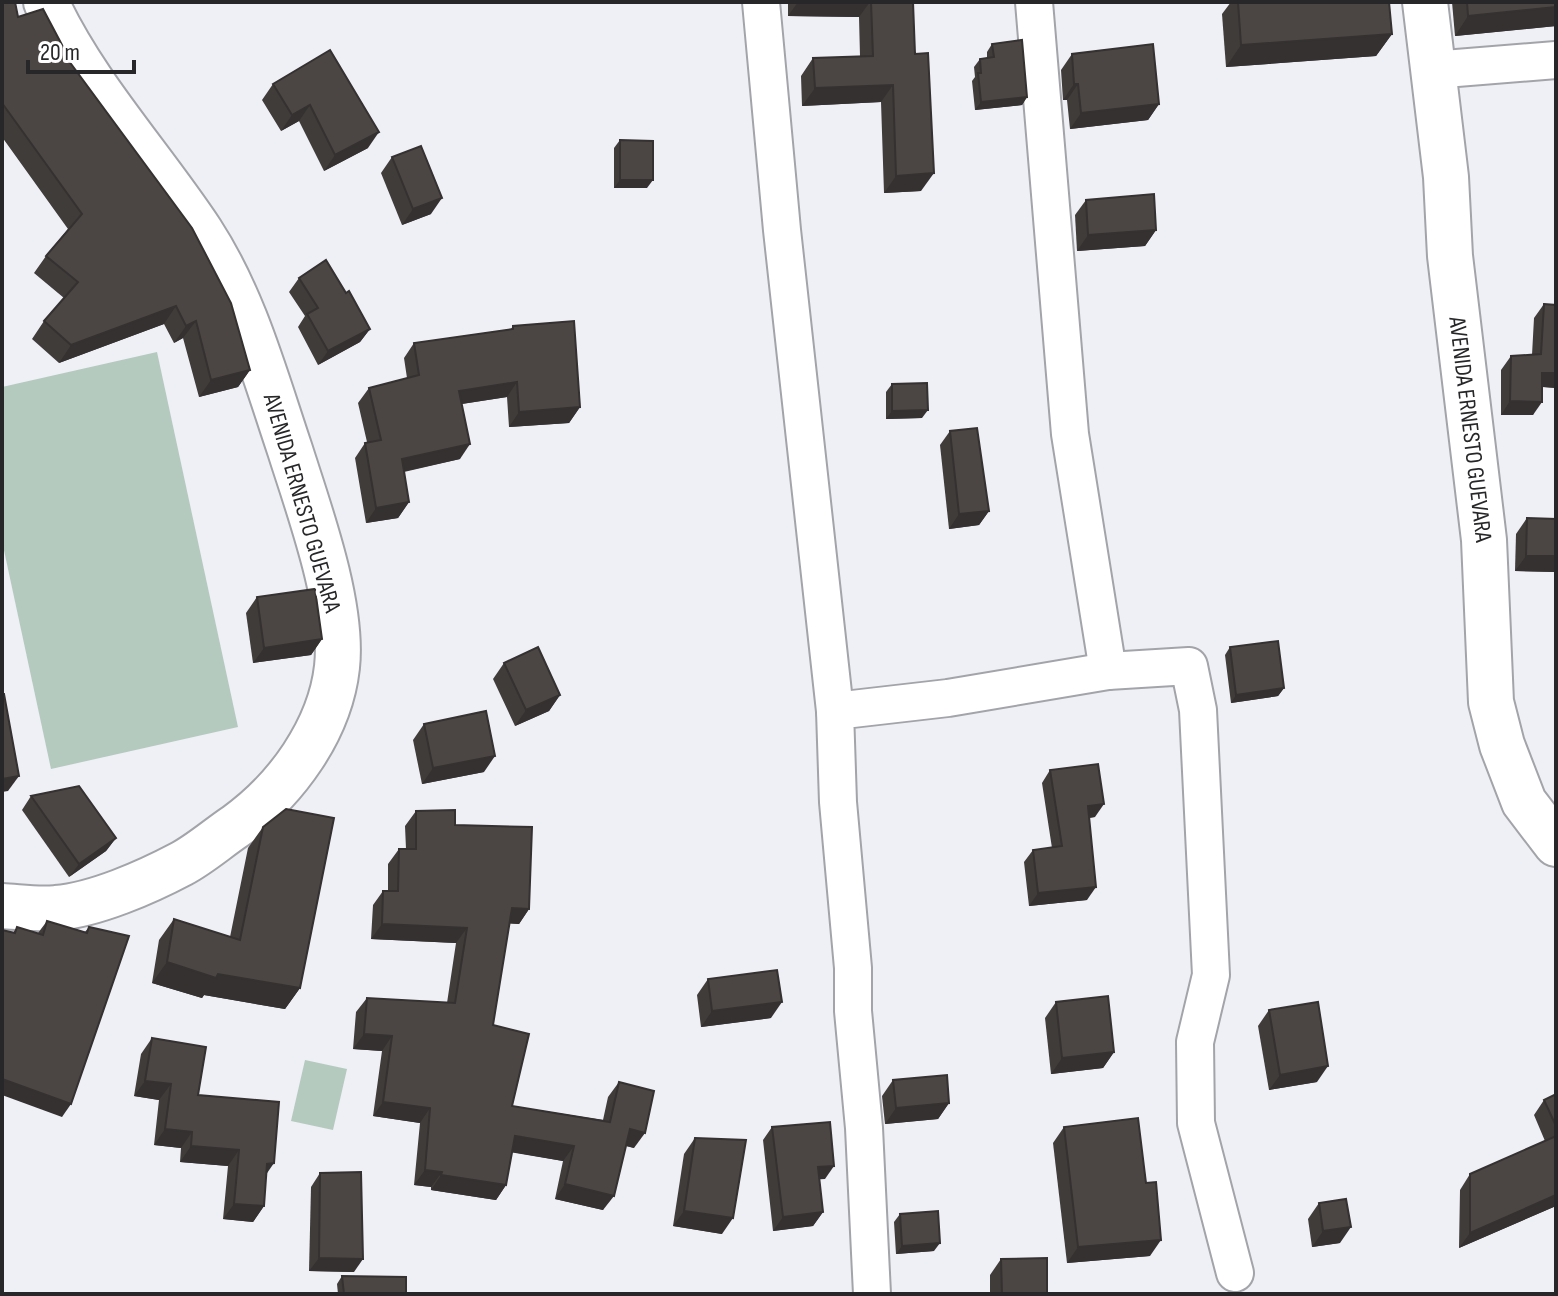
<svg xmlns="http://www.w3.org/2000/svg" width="1558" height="1296" font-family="'Sofia Sans Condensed',sans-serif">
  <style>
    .green { fill: #b4cabe }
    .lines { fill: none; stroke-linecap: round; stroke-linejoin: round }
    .street-casing { stroke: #a3a4aa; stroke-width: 40 }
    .secondary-casing { stroke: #a3a4aa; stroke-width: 48 }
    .street { stroke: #fff; stroke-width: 36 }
    .secondary { stroke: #fff; stroke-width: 44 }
    .wall { fill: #403c3a }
    .shaded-wall { fill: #343130 }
    .building { fill: #4b4644; stroke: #343130; stroke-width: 2 }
    .labels { text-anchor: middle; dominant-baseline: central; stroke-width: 8; stroke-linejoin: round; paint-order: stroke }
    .street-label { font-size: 24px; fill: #272729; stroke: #fff }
  </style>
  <rect width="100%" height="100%" fill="#efeff6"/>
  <g class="green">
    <path d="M157,352L238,727L51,769L2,541V387Z"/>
    <path d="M305,1060L347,1069L333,1130L291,1121Z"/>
  </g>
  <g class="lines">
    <defs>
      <g id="street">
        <path d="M761,2L782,230L835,711"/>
        <path d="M1034,2L1070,434L1108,671"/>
        <path d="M1432,70L1556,60"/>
        <path d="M872,1294L864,1128L853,1011V968L838,802L835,711L948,698L1108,671L1189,666L1198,710L1211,975L1195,1042L1196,1123L1235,1273"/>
      </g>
      <g id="secondary">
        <path id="s1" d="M1425,2L1446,177L1450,256L1484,540L1491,702L1502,745L1524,802L1556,844"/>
        <path d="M2,906C20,907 39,910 56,908C95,905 147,882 181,864C200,854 218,838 236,826C286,790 330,730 337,667C344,605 309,510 290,450C265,376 244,298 201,232C150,155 85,86 46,2"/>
      </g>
    </defs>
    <use href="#street" class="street-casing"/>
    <use href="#secondary" class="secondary-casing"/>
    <use href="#street" class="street"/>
    <use href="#secondary" class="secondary"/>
  </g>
  <g class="wall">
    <path d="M2,2L66,57L250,370L238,387L199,397L183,338L174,343L164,324L59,363L32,339L44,321L64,298L34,273L46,256L68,229L2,137Z"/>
    <path d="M788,2H913L921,191L884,193L881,102L802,106L801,76L813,58L860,56L859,17L788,16Z"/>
    <path d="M1231,2H1389L1392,34L1376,56L1226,67L1222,14Z"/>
    <path d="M1452,2H1556V26L1455,36Z"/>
    <path d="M992,44L1027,97L1022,105L975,110L972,81L975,77L974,67L980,59L987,58V52Z"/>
    <path d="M330,50L368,148L324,171L299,121L281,131L262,100L273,84Z"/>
    <path d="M1072,54L1159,104L1148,120L1070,129L1067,100H1063L1061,70Z"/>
    <path d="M620,140L647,188H614V148Z"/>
    <path d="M392,157L431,214L402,225L381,173Z"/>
    <path d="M1086,200L1156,230L1145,246L1077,251L1075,215Z"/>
    <path d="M299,278L370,329L360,342L318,365L298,327L305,316L289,292Z"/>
    <path d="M1544,304L1556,305V388L1542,387L1533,415H1501V370L1511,356L1532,355L1534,318Z"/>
    <path d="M513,326L580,407L569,423L509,427L507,397L462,404L460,459L404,472L409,502L398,518L366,523L355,458L365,443L367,442L358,403L369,388L407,378L404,358L414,343L511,329Z"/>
    <path d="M892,384L922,418L886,419V392Z"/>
    <path d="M950,431L989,511L979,525L949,529L940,445Z"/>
    <path d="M1527,518L1556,519V572L1515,571L1516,534Z"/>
    <path d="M257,597L322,639L311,655L253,663L246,613Z"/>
    <path d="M1230,647L1284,688L1278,696L1231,703L1225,655Z"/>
    <path d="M504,663L560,695L549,711L515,726L493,679Z"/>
    <path d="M424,724L484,772L422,784L413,740Z"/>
    <path d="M1050,770L1095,817L1089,818L1087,900L1029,906L1024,862L1033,850L1052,848L1042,783Z"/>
    <path d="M31,796L116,838L106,851L69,877L22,810Z"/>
    <path d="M416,811L455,825L529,909L519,924L509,923L493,1025L512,1106L603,1120L608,1097L619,1082L634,1148L626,1146L603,1210L555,1199L563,1161L512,1152L506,1185L496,1200L431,1190V1187L414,1185L420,1123L373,1116L382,1051L353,1049L356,1012L367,998L447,1003L456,943L371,939L373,905L383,891H388V864L399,849H406L405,826Z"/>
    <path d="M263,827L300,988L285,1009L204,995L202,998L152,983L159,940L174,919L230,937L248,848Z"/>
    <path d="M47,921L85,932L89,927L62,1117L13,933L17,927L38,933Z"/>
    <path d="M708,979L771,1018L701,1027L697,995Z"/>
    <path d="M1056,1002L1114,1052L1103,1068L1051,1074L1045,1018Z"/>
    <path d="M1269,1010L1317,1082L1269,1090L1258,1026Z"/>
    <path d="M152,1038L198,1095L266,1173L264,1206L253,1222L223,1219L228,1166L180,1162L181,1148L154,1145L159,1100L134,1096L141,1054Z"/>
    <path d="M893,1080L949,1103L938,1119L885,1124L882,1096Z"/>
    <path d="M1556,1094V1206L1459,1248L1460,1190L1470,1174L1545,1141L1534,1115L1544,1100Z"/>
    <path d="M772,1127L825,1179H819L823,1212L813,1226L773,1231L763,1140Z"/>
    <path d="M1064,1127L1146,1183L1150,1256L1067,1263L1053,1143Z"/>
    <path d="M695,1138L722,1234L673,1226L684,1154Z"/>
    <path d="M320,1173L354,1272L309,1271L311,1187Z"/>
    <path d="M1319,1203L1340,1243L1312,1247L1308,1219Z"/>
    <path d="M900,1214L934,1251L896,1254L894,1222Z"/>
    <path d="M1001,1259L1047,1294H990V1275Z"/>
    <path d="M342,1276L406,1294H338L337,1284Z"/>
  </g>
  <g class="shaded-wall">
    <path d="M798,2H870L859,17L788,16Z"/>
    <path d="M1556,7V26L1455,36L1468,16Z"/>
    <path d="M1392,34L1376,56L1226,67L1241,45Z"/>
    <path d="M1074,84H1078L1067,100H1063Z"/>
    <path d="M893,85L881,102L802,106L815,88Z"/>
    <path d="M1027,97L1022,105L975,110L981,102Z"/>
    <path d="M1159,104L1148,120L1070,129L1081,113Z"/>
    <path d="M310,105L299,121L281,131L292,115Z"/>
    <path d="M379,132L368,148L324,171L335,155Z"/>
    <path d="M934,173L921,191L884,193L896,176Z"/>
    <path d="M620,180H653L647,188H614Z"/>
    <path d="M442,198L431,214L402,225L413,209Z"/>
    <path d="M1156,230L1145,246L1077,251L1088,235Z"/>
    <path d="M176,306L164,324L59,363L71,345Z"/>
    <path d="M196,321L183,338L174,343L186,326Z"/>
    <path d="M370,329L360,342L318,365L328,351Z"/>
    <path d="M250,370L238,387L199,397L211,380Z"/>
    <path d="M1542,373H1556V388L1533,386Z"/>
    <path d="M517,382L507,397L448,406L459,391Z"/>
    <path d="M1510,401L1542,402L1533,415H1501Z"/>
    <path d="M580,407L569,423L509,427L519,412Z"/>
    <path d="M928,410L922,418L886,419L892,411Z"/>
    <path d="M470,444L460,459L392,474L402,459Z"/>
    <path d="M409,502L398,518L366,523L376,508Z"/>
    <path d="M989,511L979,525L949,529L959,514Z"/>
    <path d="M1526,556H1556V572L1515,571Z"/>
    <path d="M322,639L311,655L253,663L264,648Z"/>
    <path d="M1284,688L1278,696L1231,703L1236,695Z"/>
    <path d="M560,695L549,711L515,726L526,710Z"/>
    <path d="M495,756L484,772L422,784L433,768Z"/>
    <path d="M19,776L8,791L2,792V779Z"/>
    <path d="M1104,804L1095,817L1079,819L1088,806Z"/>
    <path d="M116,838L106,851L69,877L79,864Z"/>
    <path d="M1096,887L1087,900L1029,906L1038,893Z"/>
    <path d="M512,908L529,909L519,924L501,923Z"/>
    <path d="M382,924L467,928L456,943L371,939Z"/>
    <path d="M167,962L300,988L285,1009L204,995L202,998L152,983Z"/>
    <path d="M782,1002L771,1018L701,1027L712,1011Z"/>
    <path d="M364,1034L392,1036L382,1051L353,1049Z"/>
    <path d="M1114,1052L1103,1068L1051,1074L1062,1058Z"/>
    <path d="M1328,1066L1317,1082L1269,1090L1280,1075Z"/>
    <path d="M2,1079L71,1104L62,1117L2,1095Z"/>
    <path d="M145,1081L171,1084L159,1100L134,1096Z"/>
    <path d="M383,1102L430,1108L420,1123L373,1116Z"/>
    <path d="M949,1103L938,1119L885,1124L896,1108Z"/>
    <path d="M165,1129L192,1132L181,1148L154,1145Z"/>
    <path d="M630,1129L645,1133L634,1148L619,1144Z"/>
    <path d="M515,1136L574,1146L563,1161L504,1151Z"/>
    <path d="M191,1146L239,1150L228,1166L180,1162Z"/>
    <path d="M274,1163L263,1179L267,1164Z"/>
    <path d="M834,1166L825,1179L808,1180L818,1167Z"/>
    <path d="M425,1170L442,1172L431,1187L414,1185Z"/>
    <path d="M441,1175L506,1185L496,1200L431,1190Z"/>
    <path d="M565,1184L614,1196L603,1210L555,1199Z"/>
    <path d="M1556,1195V1206L1459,1248L1470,1233Z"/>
    <path d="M234,1204L264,1206L253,1222L223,1219Z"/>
    <path d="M684,1211L733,1218L722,1234L673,1226Z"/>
    <path d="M823,1212L813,1226L773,1231L783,1217Z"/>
    <path d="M1351,1227L1340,1243L1312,1247L1323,1231Z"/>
    <path d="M1161,1240L1150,1256L1067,1263L1078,1247Z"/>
    <path d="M940,1243L934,1251L896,1254L902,1246Z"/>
    <path d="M319,1258L363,1259L354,1272L309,1271Z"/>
  </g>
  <g class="building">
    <path d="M2,2H15L18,17L43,9L62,45L66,57L192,228L231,303L250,370L211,380L196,321L186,326L176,306L71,345L44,321L78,282L46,256L82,214L2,103Z"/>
    <path d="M871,2H913L915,54L928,53L934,173L896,176L893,85L815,88L813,58L873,56Z"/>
    <path d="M1238,2H1389L1392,34L1241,45Z"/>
    <path d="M1467,2H1556V7L1468,16Z"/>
    <path d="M1022,40L1027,97L981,102L978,73H981L980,59L994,57L992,44Z"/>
    <path d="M1153,44L1159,104L1081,113L1078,84H1074L1072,54Z"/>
    <path d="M330,50L379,132L335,155L310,105L292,115L273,84Z"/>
    <path d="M620,140L653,141V180H620Z"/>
    <path d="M421,146L442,198L413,209L392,157Z"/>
    <path d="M1154,194L1156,230L1088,235L1086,200Z"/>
    <path d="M326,260L346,293L349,291L370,329L328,351L307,314L318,308L299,278Z"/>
    <path d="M1544,304L1556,305V373H1542V402L1510,401L1511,356L1541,354Z"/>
    <path d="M574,321L580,407L519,412L517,382L459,391L470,444L402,459L409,502L376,508L365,443L381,440L369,388L419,375L414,343L513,329V326Z"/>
    <path d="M927,383L928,410L892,411V384Z"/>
    <path d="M977,428L989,511L959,514L950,431Z"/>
    <path d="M1527,518L1556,519V556H1526Z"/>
    <path d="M315,589L322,639L264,648L257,597Z"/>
    <path d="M1278,641L1284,688L1236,695L1230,647Z"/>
    <path d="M538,647L560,695L526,710L504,663Z"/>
    <path d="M2,694H4L19,776L2,779Z"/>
    <path d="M486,711L495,756L433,768L424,724Z"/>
    <path d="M1098,764L1104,804L1088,806L1096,887L1038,893L1033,850L1062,846L1050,770Z"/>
    <path d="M79,786L116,838L79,864L31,796Z"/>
    <path d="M286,809L334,818L300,988L218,974L216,978L167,962L174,919L240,940L263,827Z"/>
    <path d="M455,810V825L532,827L529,909L512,908L493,1025L529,1034L512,1106L610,1122L619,1082L654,1091L645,1133L630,1129L614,1196L565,1184L574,1146L515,1136L506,1185L441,1175L442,1172L425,1170L430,1108L383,1102L392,1036L364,1034L367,998L455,1003L467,928L382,924L383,891H398L399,849H416V811Z"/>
    <path d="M47,921L87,933L89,927L129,936L71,1104L2,1079V930L15,933L17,927L43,935Z"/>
    <path d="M777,970L782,1002L712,1011L708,979Z"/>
    <path d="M1108,996L1114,1052L1062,1058L1056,1002Z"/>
    <path d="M1318,1002L1328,1066L1280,1075L1269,1010Z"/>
    <path d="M152,1038L206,1047L198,1095L279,1102L274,1163L267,1164L264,1206L234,1204L239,1150L191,1146L192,1132L165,1129L171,1084L145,1081Z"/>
    <path d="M947,1075L949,1103L896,1108L893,1080Z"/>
    <path d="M1556,1094V1126L1544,1100Z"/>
    <path d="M1138,1118L1146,1183L1156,1182L1161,1240L1078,1247L1064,1127Z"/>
    <path d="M830,1122L834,1166L818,1167L823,1212L783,1217L772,1127Z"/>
    <path d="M1556,1136V1195L1470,1233V1174Z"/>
    <path d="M695,1138L746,1140L733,1218L684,1211Z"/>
    <path d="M361,1172L363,1259L319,1258L320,1173Z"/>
    <path d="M1346,1199L1351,1227L1323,1231L1319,1203Z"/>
    <path d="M938,1211L940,1243L902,1246L900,1214Z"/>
    <path d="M1047,1258V1294H1002L1001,1259Z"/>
    <path d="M342,1276L406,1277V1294H344Z"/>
  </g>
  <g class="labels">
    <g class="street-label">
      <text stroke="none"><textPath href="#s1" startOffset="430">AVENIDA ERNESTO GUEVARA</textPath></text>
      <text transform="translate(302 503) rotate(74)">AVENIDA ERNESTO GUEVARA</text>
    </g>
  </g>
  <rect width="1558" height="1296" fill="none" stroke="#272729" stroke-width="8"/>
  <path d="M28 60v12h106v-12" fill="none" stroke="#272729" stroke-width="4"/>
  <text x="40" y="60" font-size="24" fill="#272729" stroke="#ffffff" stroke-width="6" paint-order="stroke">20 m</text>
</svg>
